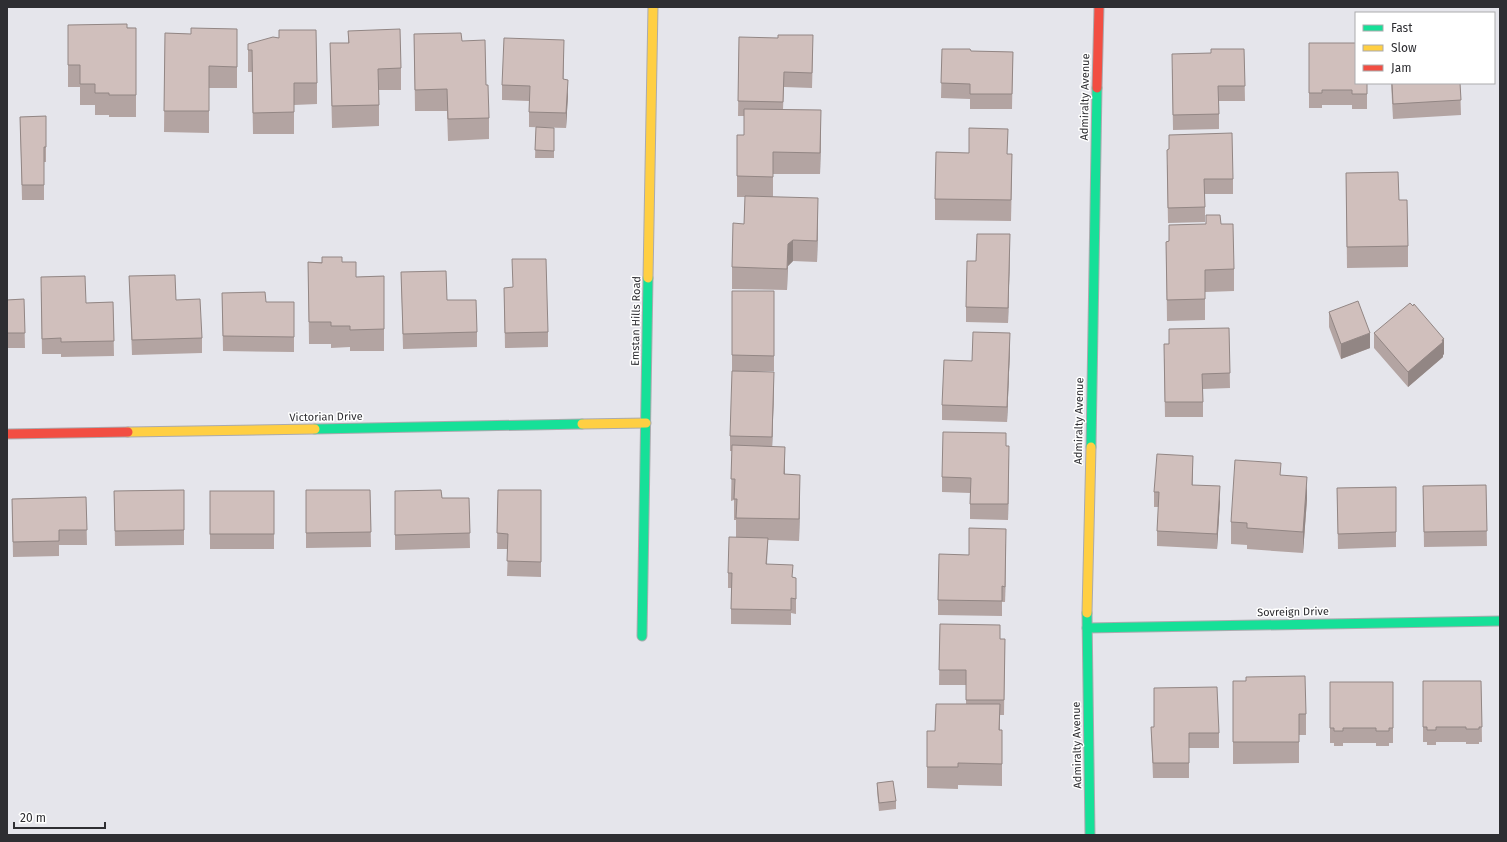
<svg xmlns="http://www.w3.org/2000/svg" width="1507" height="842" font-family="'Fira Sans',sans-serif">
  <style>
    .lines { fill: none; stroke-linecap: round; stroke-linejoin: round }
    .fast-casing { stroke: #aaaaae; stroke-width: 11 }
    .slow-casing { stroke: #aaaaae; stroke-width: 11 }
    .jam-casing { stroke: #aaaaae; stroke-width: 11 }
    .fast { stroke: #16e098; stroke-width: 9 }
    .slow { stroke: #ffcf43; stroke-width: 9 }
    .jam { stroke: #f24e42; stroke-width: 9 }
    .wall { fill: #b3a4a2 }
    .shaded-wall { fill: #928684 }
    .building { fill: #d0bfbc; stroke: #928684 }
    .labels { text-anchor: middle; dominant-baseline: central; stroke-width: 3; stroke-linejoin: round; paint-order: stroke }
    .street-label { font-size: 11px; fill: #2e2e32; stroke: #fff }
  </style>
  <rect width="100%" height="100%" fill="#e5e5eb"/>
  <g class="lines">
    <defs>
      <g id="fast">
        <path d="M315,429L582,424"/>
        <path d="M1091,447L1097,88"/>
        <path d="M1087,613L1090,835"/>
        <path d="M1087,628L1500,621"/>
        <path d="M642,636L648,278"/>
      </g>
      <g id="slow">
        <path d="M648,278L653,7"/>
        <path d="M582,424L646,423"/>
        <path d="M128,432L315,429"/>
        <path d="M1087,613L1091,447"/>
      </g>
      <g id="jam">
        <path d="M1097,88L1099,7"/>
        <path d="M7,434L128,432"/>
      </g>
    </defs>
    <use href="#fast" class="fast-casing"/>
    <use href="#slow" class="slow-casing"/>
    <use href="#jam" class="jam-casing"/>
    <use href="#fast" class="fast"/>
    <use href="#slow" class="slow"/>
    <use href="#jam" class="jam"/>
  </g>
  <g class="wall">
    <path d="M68,25L136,28V117H109V115H95V105H80V87H68Z"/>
    <path d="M237,29V88H209V133L164,132L165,33L191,34Z"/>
    <path d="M348,31L401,68V90H379V126L332,128L330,43H348Z"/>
    <path d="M414,34L462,41L486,85L489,118V139L448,141L447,111H415Z"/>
    <path d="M739,37L813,50L812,88L784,87L783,109L821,131L820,174H773V197L818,220L817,262L793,261L788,266L787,290L732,289V267L744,224L745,197H737V176L744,135V116H738Z"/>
    <path d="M248,44L317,83V104L294,105V134H253L252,72H248Z"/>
    <path d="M942,49L971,51L1013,52L1012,109H970V99L941,98Z"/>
    <path d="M1244,49L1245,101H1219V129L1173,130L1172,69L1211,53Z"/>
    <path d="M564,55L563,80L568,95L566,128L529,127V101L502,100V85Z"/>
    <path d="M1309,58L1367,83V109H1352V105H1322V108H1309Z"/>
    <path d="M1391,83H1460L1461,115L1393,119Z"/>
    <path d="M46,116V162H44V200H22L20,117Z"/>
    <path d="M536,127L554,128V158H535Z"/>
    <path d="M1008,154L1012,176L1011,221L935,220V199Z"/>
    <path d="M1167,165L1233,179V194H1205V222L1168,223Z"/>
    <path d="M1346,173L1408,246V267L1347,268Z"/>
    <path d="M1221,224L1234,269V291L1205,292V320L1167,321L1166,242Z"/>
    <path d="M1010,249L1008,323L966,322V307L976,261Z"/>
    <path d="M308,262H342L356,277L384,276V351H350V347L331,348V344H309Z"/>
    <path d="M401,272L447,300L477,332V347L403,349Z"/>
    <path d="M129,276L176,300L202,338V353L132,355Z"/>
    <path d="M512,287L548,332V347L505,348L504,288Z"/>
    <rect x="732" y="291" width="42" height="80"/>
    <path d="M41,292L86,303L113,302L114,356L61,357V354H42Z"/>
    <path d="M222,293L266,302H294V352L223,351Z"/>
    <path d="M24,299L25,348H7V300Z"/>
    <path d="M1329,312L1370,348L1341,359L1329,327Z"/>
    <path d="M1229,328L1230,388L1203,389V417H1165L1164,359Z"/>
    <path d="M1374,333L1444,354L1443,355V357L1408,387L1374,348Z"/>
    <path d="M1010,348L1007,422L942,420V405Z"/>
    <path d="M774,387L772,446L785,474L800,496L799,541L768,540L767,564L793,578L796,593V614L791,613V625L731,624V588H728V573L736,537V520H734V500L731,501L732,451H730V436Z"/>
    <path d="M1006,446L1009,461L1008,520L970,519V493L942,492V477Z"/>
    <path d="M1193,471L1192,485L1220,501L1217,549L1157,546V531L1159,507H1154V492Z"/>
    <path d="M1281,475L1307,499L1303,553L1247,549V545L1231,544V522Z"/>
    <path d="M1486,485L1487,546L1424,547L1423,486Z"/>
    <path d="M1396,487V547L1338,549L1337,488Z"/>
    <path d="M184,490V545L115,546L114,491Z"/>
    <path d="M306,490H370L371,547L306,548Z"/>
    <path d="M498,490H541V577L507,576L508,549H497Z"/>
    <rect x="210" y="491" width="64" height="58"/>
    <path d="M395,491L442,498H469L470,548L395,550Z"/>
    <path d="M86,497L87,545H59V556L13,557L12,499Z"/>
    <path d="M1006,544L1005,602H1002V616L938,615V600L969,555Z"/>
    <path d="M940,624L1000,639H1005L1004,715H1000V730H1002V786L958,785V789L927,788V731H935L966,704V685H939Z"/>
    <path d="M1233,681H1246L1306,714V735H1299V763L1233,764Z"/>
    <path d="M1423,681H1481L1482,742H1479V744H1466V742H1436V745H1427V742H1423Z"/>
    <path d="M1330,682H1393V743H1389V746H1376V743H1343V746H1334V743H1330Z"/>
    <path d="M1151,727L1219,733V748H1189V778H1153Z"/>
    <path d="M877,783L896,801V809L879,811L877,791Z"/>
  </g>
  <g class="shaded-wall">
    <path d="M564,40V55L563,95V79Z"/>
    <path d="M568,80V95L566,128V113Z"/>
    <path d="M821,110V131L820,174V153Z"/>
    <path d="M818,198V220L817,262V241Z"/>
    <path d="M1010,234V249L1008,323V308Z"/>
    <path d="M793,240V261L788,266L787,290L788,244Z"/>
    <path d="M1010,333V348L1007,422V407Z"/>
    <path d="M1370,333V348L1341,359V344Z"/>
    <path d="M1444,339V354L1443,355V357L1408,387V372Z"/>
    <path d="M774,372V387L772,452V437Z"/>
    <path d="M1009,446V461L1008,520V504Z"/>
    <path d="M785,447V468L784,496V474Z"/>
    <path d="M1193,456V471L1192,500V485Z"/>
    <path d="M800,475V496L799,541V519Z"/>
    <path d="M1307,477V499L1303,553V532Z"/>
    <path d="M1220,486V501L1217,549V534Z"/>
    <path d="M1006,529V544L1005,602V587Z"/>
  </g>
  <g class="building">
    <path d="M127,24V28H136V95H109V93H95V84H80V65H68V25Z"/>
    <path d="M191,28L237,29V67L209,66V111H164L165,33L191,34Z"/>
    <path d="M400,29L401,68L378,69L379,105L332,106L330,43H349L348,31Z"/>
    <path d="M279,30H316L317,83H294V112L253,113L252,50H248V44L273,37L279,38Z"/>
    <path d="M461,33L462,41L485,40L486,85H488L489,118L448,119L447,89L415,90L414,34Z"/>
    <path d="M778,35H813L812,73L784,72L783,102L738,101L739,37L778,38Z"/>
    <path d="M504,38L564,40L563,79L568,80L566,113L529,112L530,86L502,85Z"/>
    <path d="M1309,43H1356V83H1367V94H1352V90H1322V93H1309Z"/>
    <path d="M942,49H970L971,51L1013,52L1012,94H970V84L941,83Z"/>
    <path d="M1211,49H1244L1245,86H1218L1219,114L1173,115L1172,54L1211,53Z"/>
    <path d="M1392,83H1460L1461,100L1393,104Z"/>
    <path d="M744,109L821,110L820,153L773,152V177L737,176V135H744Z"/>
    <path d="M46,116V147H44V185H22L20,117Z"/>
    <path d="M536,127L554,128V151L535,150Z"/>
    <path d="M969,128L1008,129L1007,154H1012L1011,200L935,199L936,152L969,153Z"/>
    <path d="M1232,133L1233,179H1204L1205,207L1168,208L1167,150L1169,149V135Z"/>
    <path d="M1398,172L1399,200H1407L1408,246L1347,247L1346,173Z"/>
    <path d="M745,196L818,198L817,241L793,240L788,244L787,269L732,267L733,223L744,224Z"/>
    <path d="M1206,215H1220L1221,224H1233L1234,269L1205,270V299L1167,300L1166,242L1169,241V225L1206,224Z"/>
    <path d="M977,234H1010L1008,308L966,307L967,261H976Z"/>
    <path d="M322,257H342V262H356V277L384,276V329L350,330V326H331V322H309L308,262L322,263Z"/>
    <path d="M512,259H546L548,332L505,333L504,288L513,287Z"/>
    <path d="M446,271L447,300H476L477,332L403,334L401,272Z"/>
    <path d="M175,275L176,300L200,299L202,338L132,340L129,276Z"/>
    <path d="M85,276L86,303L113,302L114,341L61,342V338L42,339L41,277Z"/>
    <path d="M732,291H774V356L732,355Z"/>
    <path d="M265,292L266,302H294V337L223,336L222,293Z"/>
    <path d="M24,299L25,333H7V300Z"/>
    <path d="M1358,301L1370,333L1341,344L1329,312Z"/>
    <path d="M1410,303L1413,306L1414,304L1444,339L1442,340L1443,342L1408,372L1374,333Z"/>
    <path d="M1229,328L1230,373L1202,374L1203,402H1165L1164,344H1169V329Z"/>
    <path d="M973,332L1010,333L1007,407L942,405L944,360L972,361Z"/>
    <path d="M732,371L774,372L772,437L730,436Z"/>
    <path d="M943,432L1006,433V446H1009L1008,504H970L971,478L942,477Z"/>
    <path d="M732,445L785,447L784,474L800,475L799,519L736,518L737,499H734L735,479H731Z"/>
    <path d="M1157,454L1193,456L1192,485L1220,486L1217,534L1157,531L1159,492H1154Z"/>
    <path d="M1235,460L1281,463L1280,475L1307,477L1303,532L1247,528V523L1231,522Z"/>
    <path d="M1486,485L1487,531L1424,532L1423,486Z"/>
    <path d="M1396,487V532L1338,534L1337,488Z"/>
    <path d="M184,490V530L115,531L114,491Z"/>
    <path d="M306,490H370L371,532L306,533Z"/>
    <path d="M441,490L442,498H469L470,533L395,535V491Z"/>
    <path d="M498,490H541V562L507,561L508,534L497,533Z"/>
    <rect x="210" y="491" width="64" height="43"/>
    <path d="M86,497L87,530H59V541L13,542L12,499Z"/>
    <path d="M969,528L1006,529L1005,587L1002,586V601L938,600L939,554L969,555Z"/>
    <path d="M729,537L768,538L766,564L793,565L792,577L796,578V599L791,598V610L731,609L732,573H728Z"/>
    <path d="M940,624L1000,625V639H1005L1004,700H966V670H939Z"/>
    <path d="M1305,676L1306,714H1299V742H1233V681H1246V677Z"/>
    <path d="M1423,681H1481L1482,727H1479V729H1466V727H1436V730H1427V727H1423Z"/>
    <path d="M1330,682H1393V728H1389V731H1376V728H1343V731H1334V728H1330Z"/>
    <path d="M1217,687L1219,733H1189V763H1153L1151,727H1154V688Z"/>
    <path d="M936,704H1000L999,730H1002V764L958,763V767H927V731H935Z"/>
    <path d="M893,781L896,801L879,803L877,783Z"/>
  </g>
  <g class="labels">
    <g class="street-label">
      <text transform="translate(1085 97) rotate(-89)">Admiralty Avenue</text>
      <text transform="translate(636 321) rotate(-89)">Emstan Hills Road</text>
      <text transform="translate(326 417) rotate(-1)">Victorian Drive</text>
      <text transform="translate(1079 421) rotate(-89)">Admiralty Avenue</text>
      <text transform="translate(1293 612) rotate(-1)">Sovreign Drive</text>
      <text transform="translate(1077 745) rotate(-91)">Admiralty Avenue</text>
    </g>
  </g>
  <rect width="1507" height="842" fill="none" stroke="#2e2e32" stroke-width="16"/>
  <rect x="1355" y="12" width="140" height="72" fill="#ffffff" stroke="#ababad"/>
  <rect x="1363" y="25" width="20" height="6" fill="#16e098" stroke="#ababad"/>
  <text x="1391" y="32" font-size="12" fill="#2e2e32">Fast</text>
  <rect x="1363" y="45" width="20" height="6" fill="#ffcf43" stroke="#ababad"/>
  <text x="1391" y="52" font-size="12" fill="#2e2e32">Slow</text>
  <rect x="1363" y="65" width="20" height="6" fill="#f24e42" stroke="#ababad"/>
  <text x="1391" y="72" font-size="12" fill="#2e2e32">Jam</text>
  <path d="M14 822v6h91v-6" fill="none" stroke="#2e2e32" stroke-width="2"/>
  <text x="20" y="822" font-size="12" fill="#2e2e32" stroke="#ffffff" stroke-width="3" paint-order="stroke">20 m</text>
</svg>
